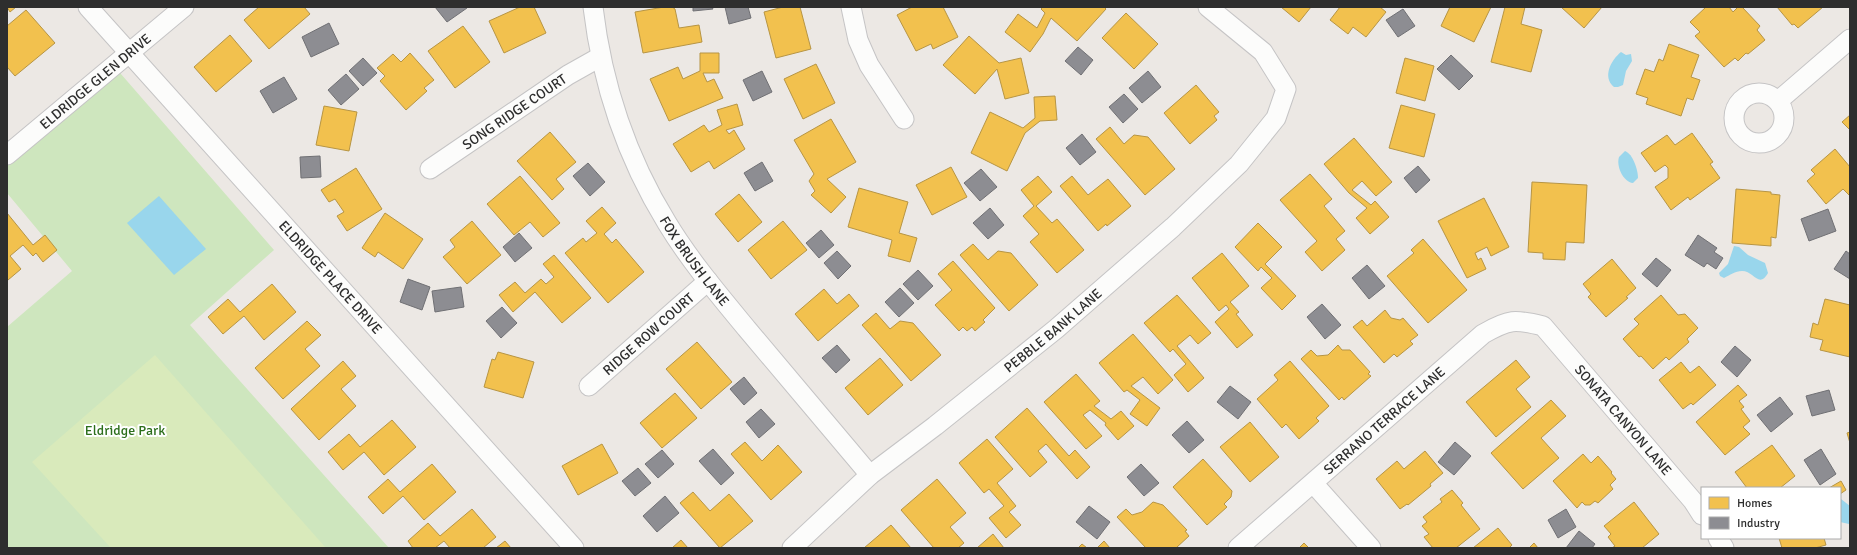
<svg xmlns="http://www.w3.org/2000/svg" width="1857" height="555" font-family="Signika,sans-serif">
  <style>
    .green { fill: #cee6be }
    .pitch { fill: #d9eabb }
    .water { fill: #99d6ec }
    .homes { fill: #f2c14e; stroke: #b79544 }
    .industry { fill: #8d8d92; stroke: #707074 }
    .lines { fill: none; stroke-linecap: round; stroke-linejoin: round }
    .street-casing { stroke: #c5c4c5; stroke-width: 21 }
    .street { stroke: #fcfcfb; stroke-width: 19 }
    .labels { text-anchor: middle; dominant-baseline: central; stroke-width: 4; stroke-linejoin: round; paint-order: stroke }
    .street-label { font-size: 14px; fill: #2e2e2e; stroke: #fff }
    .park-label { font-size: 14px; fill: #2c6e1b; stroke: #fff }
  </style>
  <rect width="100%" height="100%" fill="#ece8e4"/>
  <path class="green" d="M114,66L274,250L190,325L389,548H7V327L72,271L7,193V162Z"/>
  <path class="pitch" d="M155,355L326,548H111L32,462Z"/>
  <g class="water">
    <path d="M1621,52L1626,55L1631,54L1632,61L1626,71L1623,85L1618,87H1614C1602,77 1611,60 1621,52Z"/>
    <path d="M1625,151C1633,154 1638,170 1638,178L1633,183C1623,182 1616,166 1619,157Z"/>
    <path d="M159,196L206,249L174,275L127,223Z"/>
    <path d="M1734,246L1739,247L1748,255L1765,263L1768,273C1759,289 1754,271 1742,271C1735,271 1730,275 1724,278L1720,276L1719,273L1728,264Z"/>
    <path d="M1841,499L1850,506L1849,524L1840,522V500Z"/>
  </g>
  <g class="homes">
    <path d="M7,7H16L10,12Z"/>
    <path d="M259,7H304L310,14L269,49L244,20Z"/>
    <path d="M520,7H534L546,33L504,53L489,21Z"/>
    <path d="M664,7H672L675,9L679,28L699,25L702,42L643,53L635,12Z"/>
    <path d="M783,7H800L811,49L776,58L764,12Z"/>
    <path d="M912,7H943L958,37L933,49L931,44L916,51L897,15Z"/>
    <path d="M1043,7H1104L1106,9L1077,41L1051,18L1043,34L1030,52L1005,32L1018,14L1037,28L1045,13L1041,9Z"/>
    <path d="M1281,7H1311L1299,22Z"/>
    <path d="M1340,7H1380L1386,12L1366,37L1353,27L1348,34L1330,20Z"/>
    <path d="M1450,7H1491L1474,42L1441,26Z"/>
    <path d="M1505,7H1525L1521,24L1542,30L1531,72L1491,62Z"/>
    <path d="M1561,7H1602L1584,28Z"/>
    <path d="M1706,7H1729L1733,12L1738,7H1742L1760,26L1757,30L1765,40L1748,54L1746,53L1738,61L1735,58L1724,67L1695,36L1700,32L1690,22Z"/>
    <path d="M1777,7H1823L1798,28L1794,24L1792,25Z"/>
    <path d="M26,10L55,43L15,76L7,67V26Z"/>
    <path d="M1126,13L1158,44L1134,69L1102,38Z"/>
    <path d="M463,26L490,62L455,88L428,51Z"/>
    <path d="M230,35L252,61L216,92L194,67Z"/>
    <path d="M969,36L999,63L1021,58L1029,93L1005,99L997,69L975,94L943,65Z"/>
    <path d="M1669,44L1699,55L1691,77L1700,80L1693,100L1687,98L1681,116L1646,104L1648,98L1636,94L1645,69L1654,72L1659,59L1663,61Z"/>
    <path d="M410,53L434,80L424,88L427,91L406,110L380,81L385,76L377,68L393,54L401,62Z"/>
    <path d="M700,53H719V73H703L707,82L714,79L723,98L669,121L650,79L678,67L683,79L700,71Z"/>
    <path d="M1405,58L1434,66L1425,101L1396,93Z"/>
    <path d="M816,64L835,103L803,119L784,79Z"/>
    <path d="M1196,85L1219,112L1214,116L1217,120L1190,144L1164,113Z"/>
    <path d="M1055,96L1057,120L1040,121L1025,133L1007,171L971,153L990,112L1023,128L1035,118L1034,97Z"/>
    <path d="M737,104L743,125L726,130L729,134L734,130L745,149L714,169L709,161L691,172L673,144L704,125L709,132L722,125L717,110Z"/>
    <path d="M1401,105L1435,114L1424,157L1389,148Z"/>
    <path d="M324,106L357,112L349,151L316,145Z"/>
    <path d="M1850,115V130L1842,122Z"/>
    <path d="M831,119L856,162L827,179L846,197L831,213L811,195L815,191L809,181L814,174L794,140Z"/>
    <path d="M1110,127L1124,144L1134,135L1148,137L1175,169L1145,195L1096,139Z"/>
    <path d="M550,132L576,162L556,179L564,189L552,200L517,161Z"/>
    <path d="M1692,133L1713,162L1710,164L1720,178L1690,200L1688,197L1671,210L1655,187L1668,178V168L1665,165L1655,172L1641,153L1667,135L1675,145Z"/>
    <path d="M1354,138L1392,182L1376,196L1362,181L1352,190L1371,205L1375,201L1389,217L1370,234L1356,218L1367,208L1349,193L1324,164Z"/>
    <path d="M1835,149L1850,167V196L1843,189L1826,204L1807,181L1815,174L1811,170Z"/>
    <path d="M951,167L967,197L932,215L916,185Z"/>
    <path d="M356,168L382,209L347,231L337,216L344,212L335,199L329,202L321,190Z"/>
    <path d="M1310,174L1332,199L1324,206L1345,231L1336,239L1345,250L1322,271L1305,252L1317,241L1280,200Z"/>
    <path d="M520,176L560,223L543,237L530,222L514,235L487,204Z"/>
    <path d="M1038,176L1052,192L1036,206L1052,223L1057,219L1084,250L1057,273L1030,242L1039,234L1023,216L1034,206L1021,190Z"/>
    <path d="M1072,176L1088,195L1108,179L1131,206L1107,226L1106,224L1098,231L1060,186Z"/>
    <path d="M1532,182L1587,185L1584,243L1566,242L1565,260L1543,259V253L1528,252Z"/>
    <path d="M859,188L908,202L899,233L917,238L910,262L888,256L892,240L848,227Z"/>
    <path d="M1736,189L1771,192V194L1780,195L1776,238L1771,237V246L1732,243Z"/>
    <path d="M739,194L762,222L738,242L715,214Z"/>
    <path d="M1484,198L1509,247L1491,256L1487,247L1475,253L1478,260L1481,258L1486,269L1467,278L1438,221Z"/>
    <path d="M602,207L616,223L604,234L612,243L616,239L644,272L608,303L565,253L583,238L586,242L597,233L586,221Z"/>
    <path d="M7,213L33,245L45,235L57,250L43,262L36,253L33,256L23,245L10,256L21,269L8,280L7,278Z"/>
    <path d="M385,213L423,239L403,269L378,252L375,257L362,248Z"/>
    <path d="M472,221L501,255L467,284L443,257L455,247L450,240Z"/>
    <path d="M783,221L807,250L771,279L748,250Z"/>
    <path d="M1258,223L1282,247L1265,264L1296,296L1282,310L1261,288L1272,278L1261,267L1258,271L1235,247Z"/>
    <path d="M1423,239L1467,290L1428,323L1387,276L1414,253L1411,250Z"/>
    <path d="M973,244L988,260L998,251L1011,253L1038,285L1009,311L960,255Z"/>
    <path d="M1222,253L1249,286L1230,302L1239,312L1236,314L1253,335L1237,348L1215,322L1229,309L1226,305L1219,311L1192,278Z"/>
    <path d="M554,255L591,298L562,323L535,292L513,312L499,295L515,282L525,293L541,279L546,284L554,277L543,264Z"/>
    <path d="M1612,259L1636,288L1626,297L1628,298L1606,317L1588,297L1591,294L1583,284Z"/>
    <path d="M953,261L995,308L983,320L985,322L975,331L972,327L967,331L963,327L959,331L935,305L952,290L938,274Z"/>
    <path d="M272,284L296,312L264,340L244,316L223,334L208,317L228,299L240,312Z"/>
    <path d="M824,289L837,304L849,294L859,306L818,341L795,314Z"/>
    <path d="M1177,295L1211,333L1198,344L1190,335L1177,346L1204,378L1188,392L1174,375L1186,364L1173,349L1170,352L1144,323Z"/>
    <path d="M1661,295L1678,315L1685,314L1698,328L1687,339L1689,342L1669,360L1666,357L1653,369L1641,356L1639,357L1623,339L1639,324L1634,319Z"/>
    <path d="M1825,299L1850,305V357L1820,350L1823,340L1810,337L1813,323L1818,325Z"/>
    <path d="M1385,310L1391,318L1400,320L1403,318L1418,335L1410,341L1413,344L1397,357L1394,354L1384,363L1353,327L1362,320L1367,326Z"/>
    <path d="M876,313L890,329L900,321L913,323L941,355L911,381L862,325Z"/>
    <path d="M307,321L321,335L305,349L320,366L283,399L255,368Z"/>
    <path d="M1133,334L1173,380L1158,394L1143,377L1131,386L1160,408L1147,426L1130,414L1140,400L1127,390L1124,392L1099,363Z"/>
    <path d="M697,342L732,382L701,409L666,369Z"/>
    <path d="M1338,345L1342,350H1350L1370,372L1368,374L1371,376L1344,400L1342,397L1339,400L1301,359L1311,350L1317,356L1328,355Z"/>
    <path d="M498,352L534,362L523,398L484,387L492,359L495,360Z"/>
    <path d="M880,358L903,385L868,415L845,388Z"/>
    <path d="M1516,360L1530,377L1516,389L1531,407L1496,437L1466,402Z"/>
    <path d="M343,361L356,376L341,389L356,406L319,440L291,409Z"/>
    <path d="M1290,361L1329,406L1316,418L1319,421L1299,439L1286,424L1282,428L1257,399L1278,380L1274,375Z"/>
    <path d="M1681,362L1690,373L1699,366L1716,385L1693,405L1691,403L1683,409L1659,380Z"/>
    <path d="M1076,374L1100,401L1094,406L1111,419L1121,411L1134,426L1118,440L1105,425L1106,423L1090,410L1083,415L1102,436L1086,449L1044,402Z"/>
    <path d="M1738,385L1747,395L1739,401L1744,407L1741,409L1750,421L1743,427L1750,434L1725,455L1696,422Z"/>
    <path d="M675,393L697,418L662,448L640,423Z"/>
    <path d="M1551,400L1566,416L1541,438L1559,458L1523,489L1491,453Z"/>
    <path d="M1027,408L1069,456L1075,450L1090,467L1077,479L1046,444L1038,451L1047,462L1030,477L995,437Z"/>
    <path d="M392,420L416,447L384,475L364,452L343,470L328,452L349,434L360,447Z"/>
    <path d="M1250,422L1279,457L1250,482L1220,447Z"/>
    <path d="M1850,432V443L1847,433Z"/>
    <path d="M987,439L1013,469L997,483L1016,506L1009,512L1021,525L1006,538L989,518L1004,506L989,489L984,493L959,463Z"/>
    <path d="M745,442L762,461L778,445L802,472L771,500L731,454Z"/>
    <path d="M602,444L618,473L578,495L562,466Z"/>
    <path d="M1772,445L1795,476L1780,488H1747L1735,472Z"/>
    <path d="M1425,451L1443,473L1430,484L1431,486L1408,505L1407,504L1400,509L1376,479L1397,461L1404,469Z"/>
    <path d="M1583,454L1591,463L1598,456L1612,472L1611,473L1616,479L1610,485L1613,489L1598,503L1595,501L1590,505H1585L1582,502L1577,508L1553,481Z"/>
    <path d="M1203,459L1232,491L1231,497L1224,504L1227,507L1207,525L1173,487Z"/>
    <path d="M432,464L456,492L424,520L403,496L383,514L368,497L388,479L400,492Z"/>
    <path d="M937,479L966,513L950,527L964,543L958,548H934L901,510Z"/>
    <path d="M1841,481L1846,490L1840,494V488H1829Z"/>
    <path d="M1452,490L1463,503L1461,505L1480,529L1456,548H1433L1424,537L1429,534L1422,526L1427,522L1423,517L1442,502L1440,499Z"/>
    <path d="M693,492L710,511L729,494L753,521L720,548L680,503Z"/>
    <path d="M1153,502L1163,505L1187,530L1185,531L1189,536L1176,548H1146L1117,517L1126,509L1132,515L1142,512Z"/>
    <path d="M1634,502L1659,534L1642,548H1612L1615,546L1608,537L1611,534L1604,526Z"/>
    <path d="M472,509L496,537L483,548H450L444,541L435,548H413L408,541L428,523L440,536Z"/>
    <path d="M891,525L911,548H864Z"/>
    <path d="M1498,528L1512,545L1509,548H1473Z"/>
    <path d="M993,534L1004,548H977Z"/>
    <path d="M1779,538H1824L1826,545L1815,548H1782Z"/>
    <path d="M681,540L688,548H672Z"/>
    <path d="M505,541L511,548H496Z"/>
    <path d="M1104,541L1110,548H1097Z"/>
    <path d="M1304,543L1309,548H1299Z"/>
    <path d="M1534,543L1538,548H1529Z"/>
    <path d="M1082,544L1087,548H1078Z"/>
  </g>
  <g class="industry">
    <path d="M435,7H466L467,8L447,22Z"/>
    <path d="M693,7H712L713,9L693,11Z"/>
    <path d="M725,7H748L751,18L729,24Z"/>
    <path d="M1403,9L1415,26L1398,37L1386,20Z"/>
    <path d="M329,23L339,44L311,57L302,37Z"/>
    <path d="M1078,47L1093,60L1081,75L1065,61Z"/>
    <path d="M1451,55L1473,76L1459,90L1437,69Z"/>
    <path d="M363,58L377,73L363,86L349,71Z"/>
    <path d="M762,71L772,92L753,101L743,80Z"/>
    <path d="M1148,71L1161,87L1142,103L1129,88Z"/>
    <path d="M346,74L359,89L341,105L328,90Z"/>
    <path d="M284,77L297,99L273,113L260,91Z"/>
    <path d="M1124,94L1138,109L1123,123L1109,107Z"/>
    <path d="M1082,134L1096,152L1080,165L1066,148Z"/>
    <path d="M320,156L321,177L301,178L300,157Z"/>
    <path d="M762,162L773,181L755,191L744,173Z"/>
    <path d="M588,163L605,182L590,196L573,176Z"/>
    <path d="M1418,166L1430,180L1416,193L1404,178Z"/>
    <path d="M981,169L997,187L980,201L964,183Z"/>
    <path d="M990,208L1004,225L988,239L973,223Z"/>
    <path d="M1828,209L1836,231L1809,241L1801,219Z"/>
    <path d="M821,230L834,245L819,258L806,243Z"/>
    <path d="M519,233L532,248L515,262L503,247Z"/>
    <path d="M1698,235L1717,248L1714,252L1723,258L1716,269L1707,263L1704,267L1685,255Z"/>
    <path d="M837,251L851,266L838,279L824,263Z"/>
    <path d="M1846,251L1850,254V279L1834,269Z"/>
    <path d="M1656,258L1671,270L1657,287L1642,274Z"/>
    <path d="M1367,265L1385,286L1369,299L1352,278Z"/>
    <path d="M918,270L933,286L918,300L903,284Z"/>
    <path d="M408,279L430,287L422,310L400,302Z"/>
    <path d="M461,287L464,307L435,312L432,291Z"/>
    <path d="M900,288L914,303L899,317L885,302Z"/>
    <path d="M1322,304L1341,325L1325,339L1307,317Z"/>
    <path d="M502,307L517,323L501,338L486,321Z"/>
    <path d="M837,345L850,360L836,373L822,358Z"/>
    <path d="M1735,346L1751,360L1737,377L1721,362Z"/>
    <path d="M744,377L757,393L744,405L730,389Z"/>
    <path d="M1230,386L1251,402L1238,419L1217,402Z"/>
    <path d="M1829,390L1835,410L1812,416L1806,396Z"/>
    <path d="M1780,397L1793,414L1771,432L1757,415Z"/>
    <path d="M761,409L775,424L759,438L746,422Z"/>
    <path d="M1187,421L1204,440L1189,453L1172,435Z"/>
    <path d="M1455,442L1471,456L1454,475L1438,462Z"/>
    <path d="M713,449L734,473L721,485L699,461Z"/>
    <path d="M1821,449L1836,474L1820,485L1804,460Z"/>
    <path d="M662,450L674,464L658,478L645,464Z"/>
    <path d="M1141,464L1159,483L1144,496L1127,477Z"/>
    <path d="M638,468L651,483L635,496L622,481Z"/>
    <path d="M665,496L679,513L657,532L643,516Z"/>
    <path d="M1089,506L1110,522L1097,539L1076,522Z"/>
    <path d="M1566,509L1576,527L1558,538L1548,520Z"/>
    <path d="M1579,531L1595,544L1592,548H1566Z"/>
  </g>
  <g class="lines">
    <defs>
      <g id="street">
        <path id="s1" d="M88,7L574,548"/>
        <path id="s2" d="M593,7C602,83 627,158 667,223C690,261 719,295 747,329C788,378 829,426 870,475"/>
        <path d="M851,7L858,40L869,65L904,119"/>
        <circle cx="1759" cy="118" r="25"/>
        <path d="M1778,101L1850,39"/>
        <path id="s3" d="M7,155L184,7"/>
        <path id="s4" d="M430,169L568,75L600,57"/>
        <path id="s5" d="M589,386L708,281"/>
        <path d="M1313,483L1371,548"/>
        <path d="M1718,538L1724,548"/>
        <path id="s6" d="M792,548L870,475L935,426L1056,329L1173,227L1239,164L1276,118L1286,89L1263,52L1208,7"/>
        <path id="s7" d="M1238,548L1483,334C1509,319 1515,319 1543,326L1693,501L1702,515"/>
      </g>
    </defs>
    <use href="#street" class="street-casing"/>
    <use href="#street" class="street"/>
  </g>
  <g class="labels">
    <g class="street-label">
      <text stroke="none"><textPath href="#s3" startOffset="115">ELDRIDGE GLEN DRIVE</textPath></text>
      <text stroke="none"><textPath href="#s4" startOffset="102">SONG RIDGE COURT</textPath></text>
      <text stroke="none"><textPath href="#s2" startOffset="277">FOX BRUSH LANE</textPath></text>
      <text stroke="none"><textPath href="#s1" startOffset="363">ELDRIDGE PLACE DRIVE</textPath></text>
      <text stroke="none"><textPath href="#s6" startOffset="340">PEBBLE BANK LANE</textPath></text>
      <text stroke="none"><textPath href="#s5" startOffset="79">RIDGE ROW COURT</textPath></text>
      <text stroke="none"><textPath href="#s7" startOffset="512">SONATA CANYON LANE</textPath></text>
      <text stroke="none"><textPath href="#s7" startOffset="194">SERRANO TERRACE LANE</textPath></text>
    </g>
    <g class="park-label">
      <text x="125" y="430">Eldridge Park</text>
    </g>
  </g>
  <rect width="1857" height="555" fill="none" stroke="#2e2e2e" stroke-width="16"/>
  <rect x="1701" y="487" width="140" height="52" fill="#ffffff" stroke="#ababab"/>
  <rect x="1709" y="497" width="20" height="12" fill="#f2c14e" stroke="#ababab"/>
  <text x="1737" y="507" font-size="12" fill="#2e2e2e">Homes</text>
  <rect x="1709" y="517" width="20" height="12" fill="#8d8d92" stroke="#ababab"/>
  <text x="1737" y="527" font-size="12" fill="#2e2e2e">Industry</text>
</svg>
